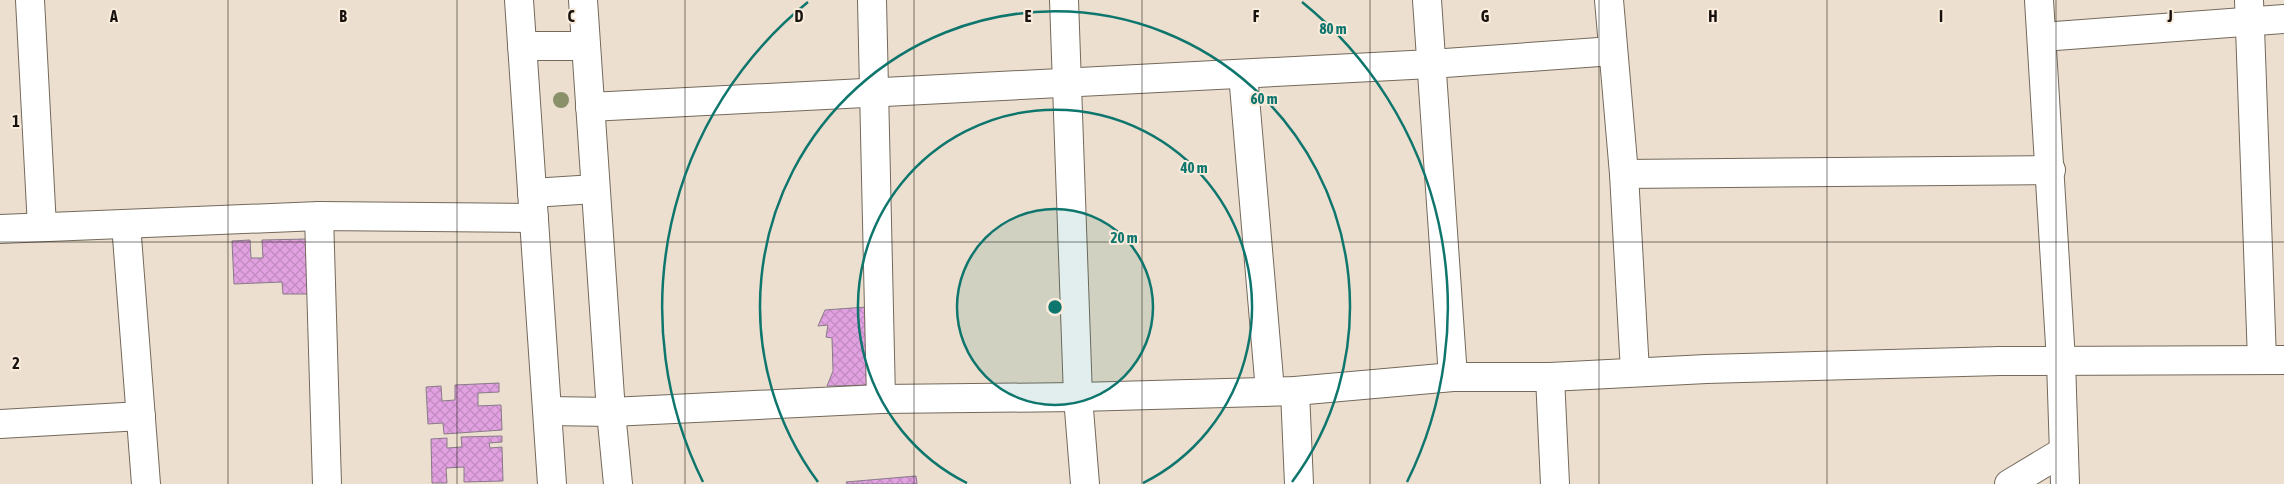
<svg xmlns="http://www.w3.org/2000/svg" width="2284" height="484" viewBox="0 0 2284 484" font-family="'Asap Condensed',sans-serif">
	<defs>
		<pattern id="building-cross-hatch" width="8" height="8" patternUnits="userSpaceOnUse" patternTransform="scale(1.25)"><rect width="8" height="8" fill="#e2a1e1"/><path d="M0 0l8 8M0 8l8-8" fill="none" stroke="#c18ac0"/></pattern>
	</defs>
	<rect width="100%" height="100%" fill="#ecdfcf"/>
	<!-- building -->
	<g fill="url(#building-cross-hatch)" stroke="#887a88">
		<polygon points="307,239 309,294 283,294 282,282 234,284 232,241 250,240 251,258 263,258 262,240"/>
		<polygon points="866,307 871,385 827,386 833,371 832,338 826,337 828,325 818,326 825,310"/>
		<polygon points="499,383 499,392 478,393 478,406 501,405 502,430 444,434 443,423 428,424 426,387 441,386 442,401 455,400 455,385"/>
		<polygon points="502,436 502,442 489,443 490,448 502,447 503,481 464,482 464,467 446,468 447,483 432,483 431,439 447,438 447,448 462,447 461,437"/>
		<polygon points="916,476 917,484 847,484 846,482"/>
	</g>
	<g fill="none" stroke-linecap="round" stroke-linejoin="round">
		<defs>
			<g id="minor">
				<polyline points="30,0 42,227"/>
				<polyline points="519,0 552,484"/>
				<polyline points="583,0 611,412 618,484"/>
				<polyline points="872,0 881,399"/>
				<polyline points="1064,0 1078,397 1085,484"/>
				<polyline points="1427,0 1453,377"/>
				<polyline points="1609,0 1624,174 1635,372"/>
				<polyline points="2039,0 2061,361 2065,484"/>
				<polyline points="2249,0 2262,360"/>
				<polyline points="2042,37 2284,19"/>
				<polyline points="522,46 586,46"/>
				<polyline points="1243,74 1270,391"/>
				<polyline points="590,107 1431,64 1613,51"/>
				<polyline points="1624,174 2051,170"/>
				<polyline points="532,193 595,189"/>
				<polyline points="319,216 327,484"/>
				<polyline points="126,224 146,484"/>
				<polyline points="0,229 319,216 534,218"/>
				<polyline points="1550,377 1555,484"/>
				<polyline points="1295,391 1299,484"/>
				<polyline points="548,411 611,412 881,399 1078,397 1295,391 1453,377 1550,377 1706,369 2000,361 2284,360"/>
				<polyline points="0,424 141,416"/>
				<polyline points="2009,484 2064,451"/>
			</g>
		</defs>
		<!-- minor casing -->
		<use href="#minor" stroke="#74695b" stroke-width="30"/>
		<!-- minor -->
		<use href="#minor" stroke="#fff" stroke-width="28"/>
	</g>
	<!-- trees -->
	<circle fill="#89906a" cx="561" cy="100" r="8"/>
	<!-- grid -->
	<path fill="none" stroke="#17120d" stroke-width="1" stroke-opacity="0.55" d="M228 0V484M457 0V484M685 0V484M914 0V484M1142 0V484M1370 0V484M1599 0V484M1827 0V484M2056 0V484M0 242H2284"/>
	<!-- distance rings -->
	<circle cx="1055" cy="307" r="98" fill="#0f766e" fill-opacity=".12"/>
	<g fill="none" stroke="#0f766e" stroke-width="2.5">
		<circle cx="1055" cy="307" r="98"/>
		<path d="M967 483A197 197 0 1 1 1143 483"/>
		<path d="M818 482A295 295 0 1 1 1292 482"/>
		<path d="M703 482A393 393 0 0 1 808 2M1302 2A393 393 0 0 1 1407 482"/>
	</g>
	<g font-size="16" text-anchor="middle" font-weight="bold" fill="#17120d" stroke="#faecdc" stroke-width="4" stroke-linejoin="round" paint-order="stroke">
		<text x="114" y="22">A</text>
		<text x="343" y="22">B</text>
		<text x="571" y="22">C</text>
		<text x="799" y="22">D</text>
		<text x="1028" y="22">E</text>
		<text x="1256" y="22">F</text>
		<text x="1485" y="22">G</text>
		<text x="1713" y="22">H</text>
		<text x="1941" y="22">I</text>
		<text x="2170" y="22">J</text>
		<text x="16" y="127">1</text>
		<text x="16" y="369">2</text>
	</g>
	<circle cx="1055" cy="307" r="8" fill="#0f766e" stroke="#faecdc" stroke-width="2.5"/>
	<g font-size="15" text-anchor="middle" font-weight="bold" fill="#0f766e" stroke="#faecdc" stroke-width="4" stroke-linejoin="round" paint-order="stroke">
		<text x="1333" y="34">80 m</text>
		<text x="1264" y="104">60 m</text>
		<text x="1194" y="173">40 m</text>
		<text x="1124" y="243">20 m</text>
	</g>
</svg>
